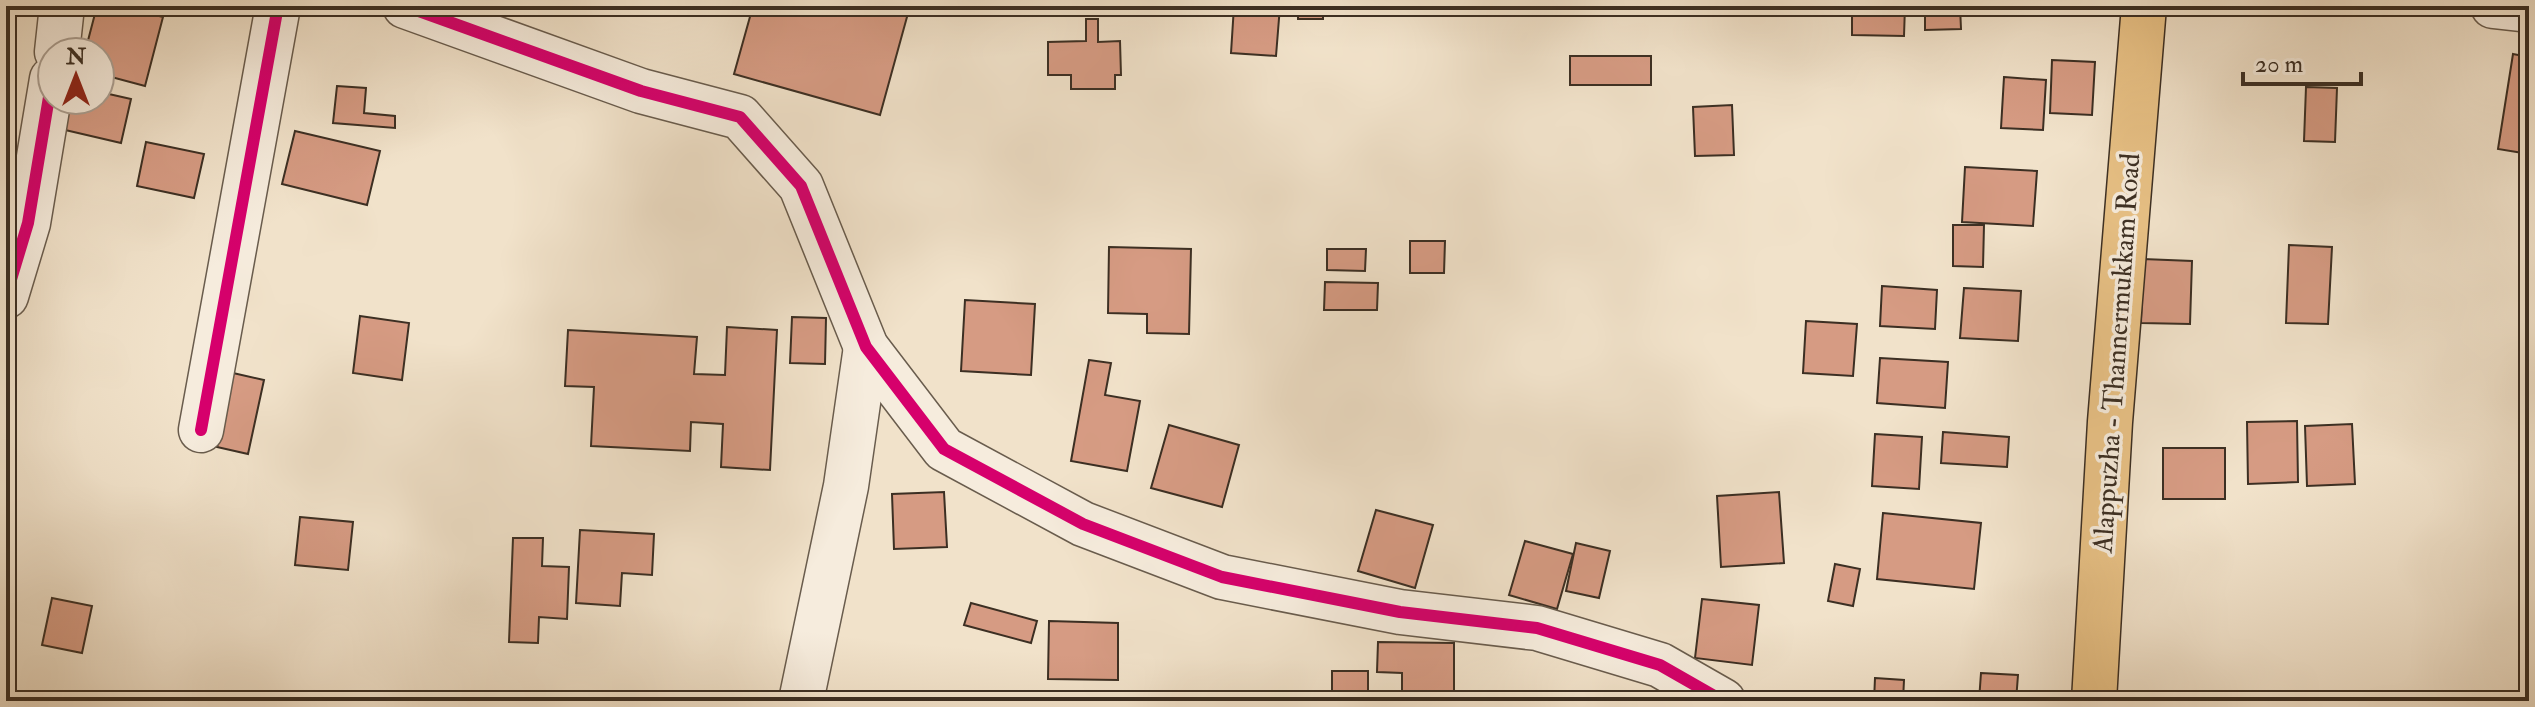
<svg xmlns="http://www.w3.org/2000/svg" width="2535" height="707" viewBox="0 0 2535 707" font-family="'IM FELL Double Pica',serif">
	<rect width="100%" height="100%" fill="#f1e2ca"/>
	<filter id="stains"><feTurbulence type="fractalNoise" baseFrequency=".0025" numOctaves="4"/><feColorMatrix values="0 0 0 0 .2 0 0 0 0 .09 0 0 0 0 .02 0 0 0 .5 -.17"/></filter>
	<radialGradient id="worn" r=".72"><stop offset=".6" stop-color="#630" stop-opacity="0"/><stop offset="1" stop-color="#630" stop-opacity=".3"/></radialGradient>
	<!-- building -->
	<g fill="#d69b83" stroke="#3c2f23" stroke-width="2">
		<polygon points="97,6 120,6 163,17 145,86 100,74 100,52 85,52"/>
		<polygon points="753,6 910,6 880,115 734,74"/>
		<polygon points="1234,6 1280,6 1276,56 1231,53"/>
		<rect x="1298" y="6" width="25" height="13"/>
		<polygon points="1852,6 1905,6 1904,36 1852,35"/>
		<polygon points="1925,6 1960,6 1961,29 1925,30"/>
		<polygon points="1086,19 1098,19 1098,42 1120,41 1121,75 1115,75 1115,89 1071,89 1071,75 1048,75 1048,42 1086,41"/>
		<polygon points="2513,54 2529,57 2529,154 2498,149"/>
		<rect x="1570" y="56" width="81" height="29"/>
		<polygon points="2052,60 2095,62 2092,115 2050,113"/>
		<polygon points="2004,77 2046,80 2043,130 2001,128"/>
		<polygon points="337,86 366,88 364,113 395,116 395,128 333,123"/>
		<polygon points="2306,87 2337,88 2335,142 2304,141"/>
		<polygon points="100,92 131,99 121,143 48,126 54,100 100,100"/>
		<polygon points="1732,105 1734,155 1695,156 1693,107"/>
		<polygon points="295,131 380,151 367,205 282,184"/>
		<polygon points="146,142 204,154 194,198 137,186"/>
		<polygon points="1965,167 2037,171 2033,226 1962,222"/>
		<polygon points="1953,225 1984,225 1983,267 1953,266"/>
		<polygon points="1410,241 1445,241 1444,273 1410,273"/>
		<polygon points="2289,245 2332,247 2328,324 2286,323"/>
		<polygon points="1109,247 1191,249 1189,334 1147,333 1147,314 1108,313"/>
		<polygon points="1327,249 1366,249 1365,271 1327,270"/>
		<polygon points="2143,259 2192,261 2190,324 2141,323"/>
		<polygon points="1325,282 1378,283 1377,310 1324,310"/>
		<polygon points="1882,286 1937,290 1935,329 1880,326"/>
		<polygon points="1964,288 2021,291 2018,341 1960,338"/>
		<polygon points="965,300 1035,304 1031,375 961,371"/>
		<polygon points="360,316 409,323 402,380 353,373"/>
		<polygon points="792,317 826,318 825,364 790,363"/>
		<polygon points="1806,321 1857,324 1853,376 1803,373"/>
		<polygon points="727,327 777,330 770,470 721,467 723,424 691,422 690,451 591,446 594,387 565,386 568,330 697,337 694,374 725,375"/>
		<polygon points="1880,358 1948,362 1945,408 1877,403"/>
		<polygon points="1089,360 1111,363 1105,395 1140,401 1127,471 1071,461"/>
		<polygon points="233,373 264,380 248,454 217,447"/>
		<polygon points="2297,421 2298,482 2248,484 2247,422"/>
		<polygon points="2352,424 2355,484 2307,486 2305,426"/>
		<polygon points="1169,425 1239,445 1222,507 1151,488"/>
		<polygon points="1943,432 2009,437 2007,467 1941,463"/>
		<polygon points="1875,434 1922,437 1919,489 1872,486"/>
		<rect x="2163" y="448" width="62" height="51"/>
		<polygon points="944,492 947,547 894,549 892,494"/>
		<polygon points="1779,492 1784,563 1721,567 1717,496"/>
		<polygon points="1376,510 1433,525 1415,588 1358,571"/>
		<polygon points="1883,513 1981,523 1974,589 1877,579"/>
		<polygon points="300,517 353,522 348,570 295,565"/>
		<polygon points="580,530 654,534 652,575 622,573 620,606 576,603"/>
		<polygon points="513,538 543,538 542,566 569,567 567,619 539,617 538,643 509,642"/>
		<polygon points="1525,541 1573,554 1557,609 1509,595"/>
		<polygon points="1576,543 1610,551 1599,598 1566,591"/>
		<polygon points="1835,564 1860,569 1853,606 1828,601"/>
		<polygon points="52,598 92,606 82,653 42,645"/>
		<polygon points="1702,599 1759,605 1752,665 1695,658"/>
		<polygon points="971,603 1037,621 1031,643 964,625"/>
		<polygon points="1049,621 1118,623 1118,680 1048,679"/>
		<polygon points="1378,642 1454,643 1454,701 1402,701 1402,673 1377,672"/>
		<polygon points="1332,671 1368,671 1368,701 1309,701 1309,693 1332,693"/>
		<polygon points="1981,673 2018,675 2016,701 1979,701"/>
		<polygon points="1875,678 1904,680 1903,701 1874,701"/>
		<rect x="1233" y="693" width="63" height="8"/>
	</g>
	<g fill="none" stroke-linecap="round" stroke-linejoin="round">
		<defs>
			<g id="minor">
				<polyline points="405,6 641,91 740,117 801,186 866,347 944,449 1083,524 1222,577 1400,612 1537,628 1660,665 1723,701"/>
				<polyline points="2493,6 2529,10"/>
				<polyline points="57,52 62,6"/>
				<polyline points="6,296 28,223 52,79"/>
				<polyline points="201,430 278,6"/>
				<polyline points="801,701 846,486 866,347"/>
			</g>
			<polyline id="major" points="2094,701 2110,422 2144,6"/>
		</defs>
		<!-- minor casing -->
		<use href="#minor" stroke="#695c4d" stroke-width="47"/>
		<!-- major casing -->
		<use href="#major" stroke="#3c2f23" stroke-width="47"/>
		<!-- minor -->
		<use href="#minor" stroke="#f6ecdd" stroke-width="44"/>
		<!-- major -->
		<use href="#major" stroke="#e8c185" stroke-width="44"/>
		<defs>
			<g id="cycleway">
				<polyline points="405,6 641,91 740,117 801,186 866,347 944,449 1083,524 1222,577 1400,612 1537,628 1660,665 1723,701"/>
				<polyline points="6,296 28,223 52,79"/>
				<polyline points="201,430 278,6"/>
			</g>
		</defs>
		<!-- cycleway casing -->
		<use href="#cycleway" stroke="#f6ecdd" stroke-width="17"/>
		<!-- cycleway -->
		<use href="#cycleway" stroke="#d6006c" stroke-width="12"/>
	</g>
	<g text-anchor="middle" dominant-baseline="central" stroke-width="7" stroke-linejoin="round" paint-order="stroke">
		<!-- street labels -->
		<g font-size="28" fill="#3c2f23" stroke="#f6ecdd">
			<text transform="translate(2117 353) rotate(-86)">Alappuzha - Thannermukkam Road</text>
		</g>
	</g>
	<!-- margin -->
	<rect width="2535" height="707" fill="none" stroke="#f1e2ca" stroke-width="32"/>
	<rect x="8" y="8" width="2519" height="691" fill="none" stroke="#3c2f23" stroke-width="4"/>
	<rect x="16" y="16" width="2503" height="675" fill="none" stroke="#3c2f23" stroke-width="2"/>
	<!-- north arrow -->
	<g transform="translate(76 76)"><circle r="38" fill="#f6ecdd" stroke="#aca093" stroke-width="2"/>
	<path d="M0-6L14 30L0 20L-14 30Z" fill="#8f2418"/>
	<text y="-12" font-size="22" font-weight="bold" text-anchor="middle" fill="#3c2f23">N</text>
	</g>
	<!-- scale -->
	<path d="M2243 72v12h118v-12" fill="none" stroke="#3c2f23" stroke-width="4"/>
	<text x="2255" y="72" font-size="24" fill="#3c2f23" stroke="#f6ecdd" stroke-width="6" paint-order="stroke">20 m</text>
	<rect width="100%" height="100%" filter="url(#stains)"/>
	<rect width="100%" height="100%" fill="url(#worn)"/>
</svg>
